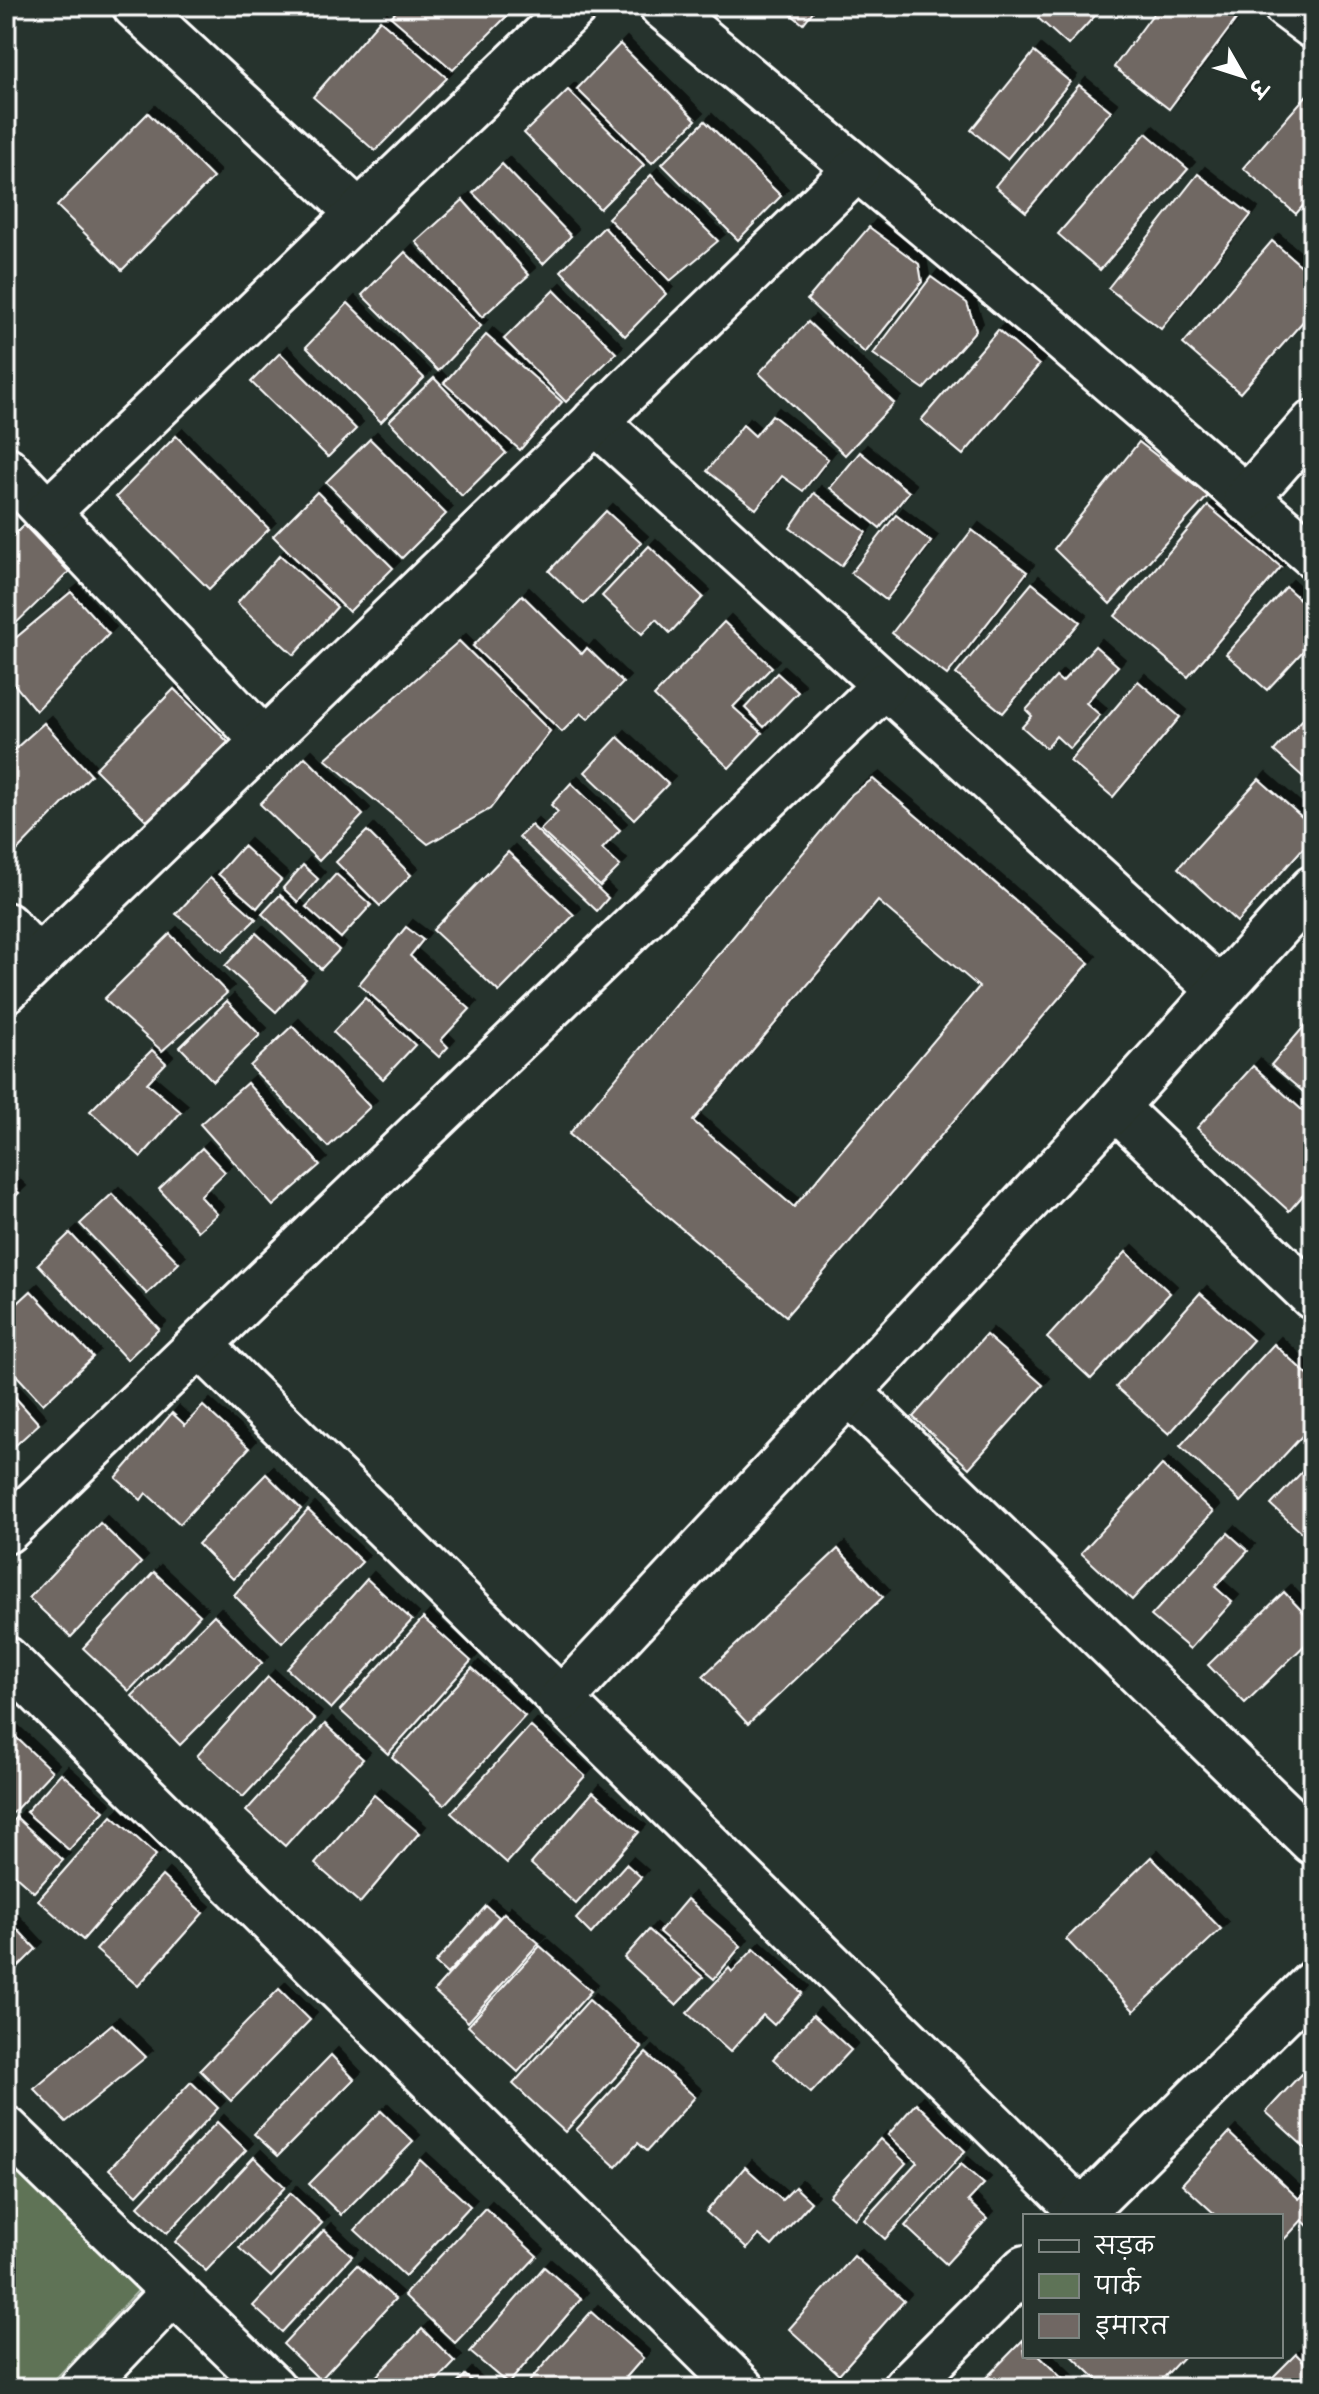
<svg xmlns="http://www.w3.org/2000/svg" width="1319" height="2394" viewBox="0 0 1319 2394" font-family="Mynerve,'Playpen Sans Deva',sans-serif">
	<defs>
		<filter id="shadow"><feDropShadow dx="7" dy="-7" stdDeviation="0" flood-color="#0009"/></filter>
	</defs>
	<rect width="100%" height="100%" fill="#26332d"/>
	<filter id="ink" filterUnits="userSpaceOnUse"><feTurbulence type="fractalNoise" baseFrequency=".0125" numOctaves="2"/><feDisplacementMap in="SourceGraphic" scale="16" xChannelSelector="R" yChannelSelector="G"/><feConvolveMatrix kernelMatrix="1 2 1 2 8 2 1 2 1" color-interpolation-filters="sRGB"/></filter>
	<g filter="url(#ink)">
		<!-- green -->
		<polygon fill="#5e7357" stroke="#aeb9ab" stroke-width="2" points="6,2137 147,2281 47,2388 6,2388"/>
		<!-- building -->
		<g fill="#706763" stroke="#fff" stroke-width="2" fill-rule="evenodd" filter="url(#shadow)">
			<polygon points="401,6 517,6 453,70 391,17"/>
			<polygon points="781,6 817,6 803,24"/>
			<polygon points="1049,6 1104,6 1068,45 1038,18"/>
			<polygon points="1159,6 1230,6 1240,14 1169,109 1114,67"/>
			<polygon points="380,20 447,78 375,151 313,97"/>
			<polygon points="620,44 696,120 652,163 577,89"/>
			<polygon points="1034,52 1070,82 1007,159 971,130"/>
			<polygon points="1079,85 1111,111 1026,212 995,186"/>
			<polygon points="1313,88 1313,194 1296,214 1243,168"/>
			<polygon points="568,90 644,165 600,209 524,133"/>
			<polygon points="148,113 213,178 122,270 57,206"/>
			<polygon points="705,121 781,196 738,240 662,164"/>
			<polygon points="1146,133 1188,169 1100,270 1058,234"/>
			<polygon points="502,164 571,236 543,264 473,193"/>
			<polygon points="1198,174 1251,215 1161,329 1108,288"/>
			<polygon points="651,175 718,241 670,281 608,218"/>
			<polygon points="463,200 529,275 482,317 416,242"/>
			<polygon points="604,227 666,294 625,336 561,271"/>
			<polygon points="869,227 919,264 922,282 865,353 807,300"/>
			<polygon points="1272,241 1313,276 1313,310 1240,393 1183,344"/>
			<polygon points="405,252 481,326 438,371 362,295"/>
			<polygon points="931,277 967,303 976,330 924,389 873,354"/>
			<polygon points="554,290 616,353 566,402 504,339"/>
			<polygon points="348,303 424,378 381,422 306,347"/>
			<polygon points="808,322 894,403 845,455 759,373"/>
			<polygon points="998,330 1039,365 963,455 921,420"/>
			<polygon points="486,335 562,402 520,450 444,383"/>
			<polygon points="280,353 356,429 328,457 251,382"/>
			<polygon points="434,378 506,453 462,496 389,421"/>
			<polygon points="772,415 828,459 803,491 782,476 756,509 707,471 743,425 755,436"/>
			<polygon points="176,436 269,529 209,589 116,497"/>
			<polygon points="370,439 446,514 402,558 326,482"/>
			<polygon points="1139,442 1208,496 1110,604 1054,549"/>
			<polygon points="860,452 909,492 880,528 830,488"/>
			<polygon points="317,492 393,568 349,612 273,536"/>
			<polygon points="814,493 866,532 841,566 790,528"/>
			<polygon points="1208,506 1281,567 1188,677 1115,616"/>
			<polygon points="606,511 641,543 584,604 549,571"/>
			<polygon points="896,515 931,542 886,600 851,573"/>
			<polygon points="24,525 69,572 6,633 6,543"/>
			<polygon points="972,530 1027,572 947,675 892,633"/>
			<polygon points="649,546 703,597 670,633 656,619 642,634 602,596"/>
			<polygon points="280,555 337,607 294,655 237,603"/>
			<polygon points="1032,583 1080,622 1003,713 956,674"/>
			<polygon points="1286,587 1313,611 1313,640 1267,690 1226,654"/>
			<polygon points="71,592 109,634 36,711 6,674 6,646"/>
			<polygon points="522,595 582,654 587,648 623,683 588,719 581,713 562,732 473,646"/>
			<polygon points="724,622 772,667 733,707 762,733 729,768 654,696"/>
			<polygon points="459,641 550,731 490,809 428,844 325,759"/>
			<polygon points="1095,646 1118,666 1086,703 1100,715 1070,749 1056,736 1046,748 1022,727 1032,716 1026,710 1056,677 1062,682"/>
			<polygon points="777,673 798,692 764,727 745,708"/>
			<polygon points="1138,681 1180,717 1113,797 1070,761"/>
			<polygon points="174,689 228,742 148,822 95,769"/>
			<polygon points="1313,708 1313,786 1274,751"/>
			<polygon points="44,723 91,775 12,856 6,850 6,757"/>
			<polygon points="618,737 668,784 634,819 585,772"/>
			<polygon points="305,757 363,815 319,861 260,804"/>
			<path d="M873 779 1089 963 786 1316 569 1134 852 794ZM878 901 979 987 794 1207 693 1121Z"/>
			<polygon points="1259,779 1313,827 1313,837 1237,922 1178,868"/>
			<polygon points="571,783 620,830 602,849 620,866 600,886 540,830 558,812 551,805"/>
			<polygon points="531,825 608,898 597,911 519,837"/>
			<polygon points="367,831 411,875 380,906 336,862"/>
			<polygon points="243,846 281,880 257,908 218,874"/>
			<polygon points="508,852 574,915 499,992 433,930"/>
			<polygon points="303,865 318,879 298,902 283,888"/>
			<polygon points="336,874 371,905 341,938 306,907"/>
			<polygon points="210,878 256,919 223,951 176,914"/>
			<polygon points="280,895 339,950 321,969 262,914"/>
			<polygon points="406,927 423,940 410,956 470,1009 441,1040 448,1047 439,1057 359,984"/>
			<polygon points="256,933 306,979 276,1012 225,966"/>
			<polygon points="170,934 227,993 162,1051 104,999"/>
			<polygon points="365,998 415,1045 383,1079 333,1032"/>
			<polygon points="227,1001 260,1035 213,1081 180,1047"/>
			<polygon points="1313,1016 1313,1100 1271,1065"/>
			<polygon points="292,1026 370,1107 328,1147 250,1066"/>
			<polygon points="152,1050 166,1063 147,1083 181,1112 141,1157 90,1111"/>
			<polygon points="1253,1066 1313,1120 1313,1184 1289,1211 1197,1128"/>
			<polygon points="247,1083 320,1165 273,1206 200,1124"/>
			<polygon points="202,1148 225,1172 200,1196 217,1214 198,1231 159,1189"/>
			<polygon points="6,1180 19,1193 6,1205"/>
			<polygon points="112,1194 179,1263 147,1294 80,1224"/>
			<polygon points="70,1233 159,1329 127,1360 38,1264"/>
			<polygon points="1126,1252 1170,1293 1091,1379 1047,1338"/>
			<polygon points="31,1291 93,1357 43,1404 6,1364 6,1314"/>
			<polygon points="1200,1293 1253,1340 1169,1434 1116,1387"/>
			<polygon points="986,1335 1043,1385 969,1468 913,1417"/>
			<polygon points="1274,1344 1313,1380 1313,1424 1241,1502 1180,1446"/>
			<polygon points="6,1387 39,1424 6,1454"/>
			<polygon points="203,1406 249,1448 180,1524 146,1493 141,1500 116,1478 172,1413 185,1425"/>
			<polygon points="1313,1460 1313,1540 1312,1542 1271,1505"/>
			<polygon points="1162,1465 1213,1512 1132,1600 1081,1553"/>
			<polygon points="266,1474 301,1509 233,1579 198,1544"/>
			<polygon points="308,1510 362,1562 282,1643 234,1595"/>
			<polygon points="100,1523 141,1563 71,1637 29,1598"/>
			<polygon points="1228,1533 1248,1551 1215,1587 1232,1602 1190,1649 1151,1616"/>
			<polygon points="838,1549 883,1597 748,1724 703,1676"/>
			<polygon points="154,1572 200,1615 129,1691 83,1648"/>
			<polygon points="367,1579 412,1620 331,1709 287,1669"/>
			<polygon points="1284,1592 1313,1623 1313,1637 1245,1703 1208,1665"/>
			<polygon points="214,1615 262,1663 180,1745 132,1696"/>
			<polygon points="423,1618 471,1661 388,1754 340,1710"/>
			<polygon points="472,1668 525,1716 444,1805 392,1757"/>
			<polygon points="268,1677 315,1719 243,1797 197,1756"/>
			<polygon points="325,1724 363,1759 285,1846 246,1811"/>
			<polygon points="530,1726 585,1776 507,1863 451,1813"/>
			<polygon points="7,1729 52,1771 6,1820 6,1730"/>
			<polygon points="61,1773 104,1811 69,1850 26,1812"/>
			<polygon points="593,1792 639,1832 576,1904 531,1864"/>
			<polygon points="374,1795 419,1833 360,1903 315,1864"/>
			<polygon points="112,1816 156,1855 83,1940 38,1900"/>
			<polygon points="16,1817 63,1860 34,1892 6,1867 6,1829"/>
			<polygon points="1151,1857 1221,1929 1134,2011 1066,1939"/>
			<polygon points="626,1864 641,1877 591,1934 576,1919"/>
			<polygon points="162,1876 203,1913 138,1986 96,1950"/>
			<polygon points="687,1899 741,1946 714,1979 659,1932"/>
			<polygon points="486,1906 499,1917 447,1974 435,1963"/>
			<polygon points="504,1913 539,1943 468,2022 434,1991"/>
			<polygon points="6,1917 36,1949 6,1979"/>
			<polygon points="649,1930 703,1977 676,2005 624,1958"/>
			<polygon points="540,1946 591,1991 518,2072 468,2026"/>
			<polygon points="754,1949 802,1993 774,2025 763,2015 730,2052 687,2013 729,1968 732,1972"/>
			<polygon points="279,1989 310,2020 231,2101 200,2070"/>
			<polygon points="589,2000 642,2048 565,2132 513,2084"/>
			<polygon points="813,2015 851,2050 811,2093 773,2059"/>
			<polygon points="112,2024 146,2057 66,2122 34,2089"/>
			<polygon points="646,2053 695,2097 647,2151 638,2143 616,2167 576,2130"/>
			<polygon points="331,2055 354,2079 278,2156 254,2134"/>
			<polygon points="1301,2074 1313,2085 1313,2155 1266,2112"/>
			<polygon points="191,2082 218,2108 137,2195 109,2169"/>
			<polygon points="916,2103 965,2151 885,2239 864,2220 917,2162 888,2135"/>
			<polygon points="381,2111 413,2142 341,2215 309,2184"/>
			<polygon points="217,2122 246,2150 167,2233 138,2206"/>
			<polygon points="1229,2133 1299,2199 1311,2186 1313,2188 1313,2231 1302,2220 1281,2243 1281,2216 1217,2216 1182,2184"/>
			<polygon points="880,2139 906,2163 855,2219 829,2196"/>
			<polygon points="254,2157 285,2187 206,2271 175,2242"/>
			<polygon points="420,2160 470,2206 405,2276 355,2230"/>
			<polygon points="961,2164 984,2184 968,2201 987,2219 946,2264 905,2226"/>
			<polygon points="745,2167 782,2200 795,2187 811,2202 772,2246 759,2235 747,2249 706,2212"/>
			<polygon points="290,2193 322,2223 271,2277 239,2248"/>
			<polygon points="485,2208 537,2256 455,2343 404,2295"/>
			<polygon points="324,2230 352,2256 282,2332 253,2306"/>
			<polygon points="854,2256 904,2301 839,2374 789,2329"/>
			<polygon points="357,2265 395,2299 320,2380 283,2344"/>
			<polygon points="544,2267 581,2299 508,2384 470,2352"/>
			<polygon points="591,2312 643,2358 617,2388 523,2388"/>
			<polygon points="422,2329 455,2362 430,2388 365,2388"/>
			<polygon points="1023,2340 1025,2356 1039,2356 1072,2388 976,2388"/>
			<polygon points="1296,2354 1313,2371 1313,2388 1262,2388"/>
			<polygon points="1072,2356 1184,2356 1154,2388 1106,2388"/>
			<polygon points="465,2375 479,2388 453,2388"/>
		</g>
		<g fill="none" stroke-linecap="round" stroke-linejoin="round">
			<defs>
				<g id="minor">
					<polyline points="135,6 359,213"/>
					<polyline points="662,6 1062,339 1313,555"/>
					<polyline points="1286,6 1313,26"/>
					<polyline points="595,421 1220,990"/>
					<polyline points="6,469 264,741"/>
					<polyline points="1246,499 1313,423"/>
					<polyline points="47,513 575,6"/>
					<polyline points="6,925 38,959"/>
					<polyline points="6,990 857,169"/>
					<polyline points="1115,1107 1313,1297"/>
					<polyline points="200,1345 1082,2212"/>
					<polyline points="849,1392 1313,1842"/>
					<polyline points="6,1531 885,685"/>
					<polyline points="6,1659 742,2388"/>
					<polyline points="560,1701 1115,1107 1313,888"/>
					<polyline points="6,2129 273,2388"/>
					<polyline points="1078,2216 1313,1983"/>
					<polyline points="82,2388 173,2292"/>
					<polyline points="905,2388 1025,2268"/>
				</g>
			</defs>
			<!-- minor casing -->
			<use href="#minor" stroke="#fff" stroke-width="50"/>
			<!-- minor -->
			<use href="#minor" stroke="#26332d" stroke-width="44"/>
		</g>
	</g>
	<!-- margin -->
	<rect width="1319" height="2394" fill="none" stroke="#26332d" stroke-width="32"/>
	<rect x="16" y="16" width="1287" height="2362" fill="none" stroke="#fff" stroke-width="3" filter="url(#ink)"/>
	<!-- legend -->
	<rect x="1023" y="2214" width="260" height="144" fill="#26332d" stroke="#7d8581" stroke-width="2"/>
	<rect x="1039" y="2240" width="40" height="12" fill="#26332d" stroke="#7d8581" stroke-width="2"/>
	<text x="1095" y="2254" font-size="24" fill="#ffffff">सड़क</text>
	<rect x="1039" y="2274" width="40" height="24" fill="#5e7357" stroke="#7d8581" stroke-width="2"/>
	<text x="1095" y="2294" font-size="24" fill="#ffffff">पार्क</text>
	<rect x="1039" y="2314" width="40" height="24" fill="#706763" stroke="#7d8581" stroke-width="2"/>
	<text x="1095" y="2334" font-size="24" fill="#ffffff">इमारत</text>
	<!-- north arrow -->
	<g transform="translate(1243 76) rotate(129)" stroke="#26332d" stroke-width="6" paint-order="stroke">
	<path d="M0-6L14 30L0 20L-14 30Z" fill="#ffffff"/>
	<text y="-12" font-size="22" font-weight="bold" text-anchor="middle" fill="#ffffff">उ</text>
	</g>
</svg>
